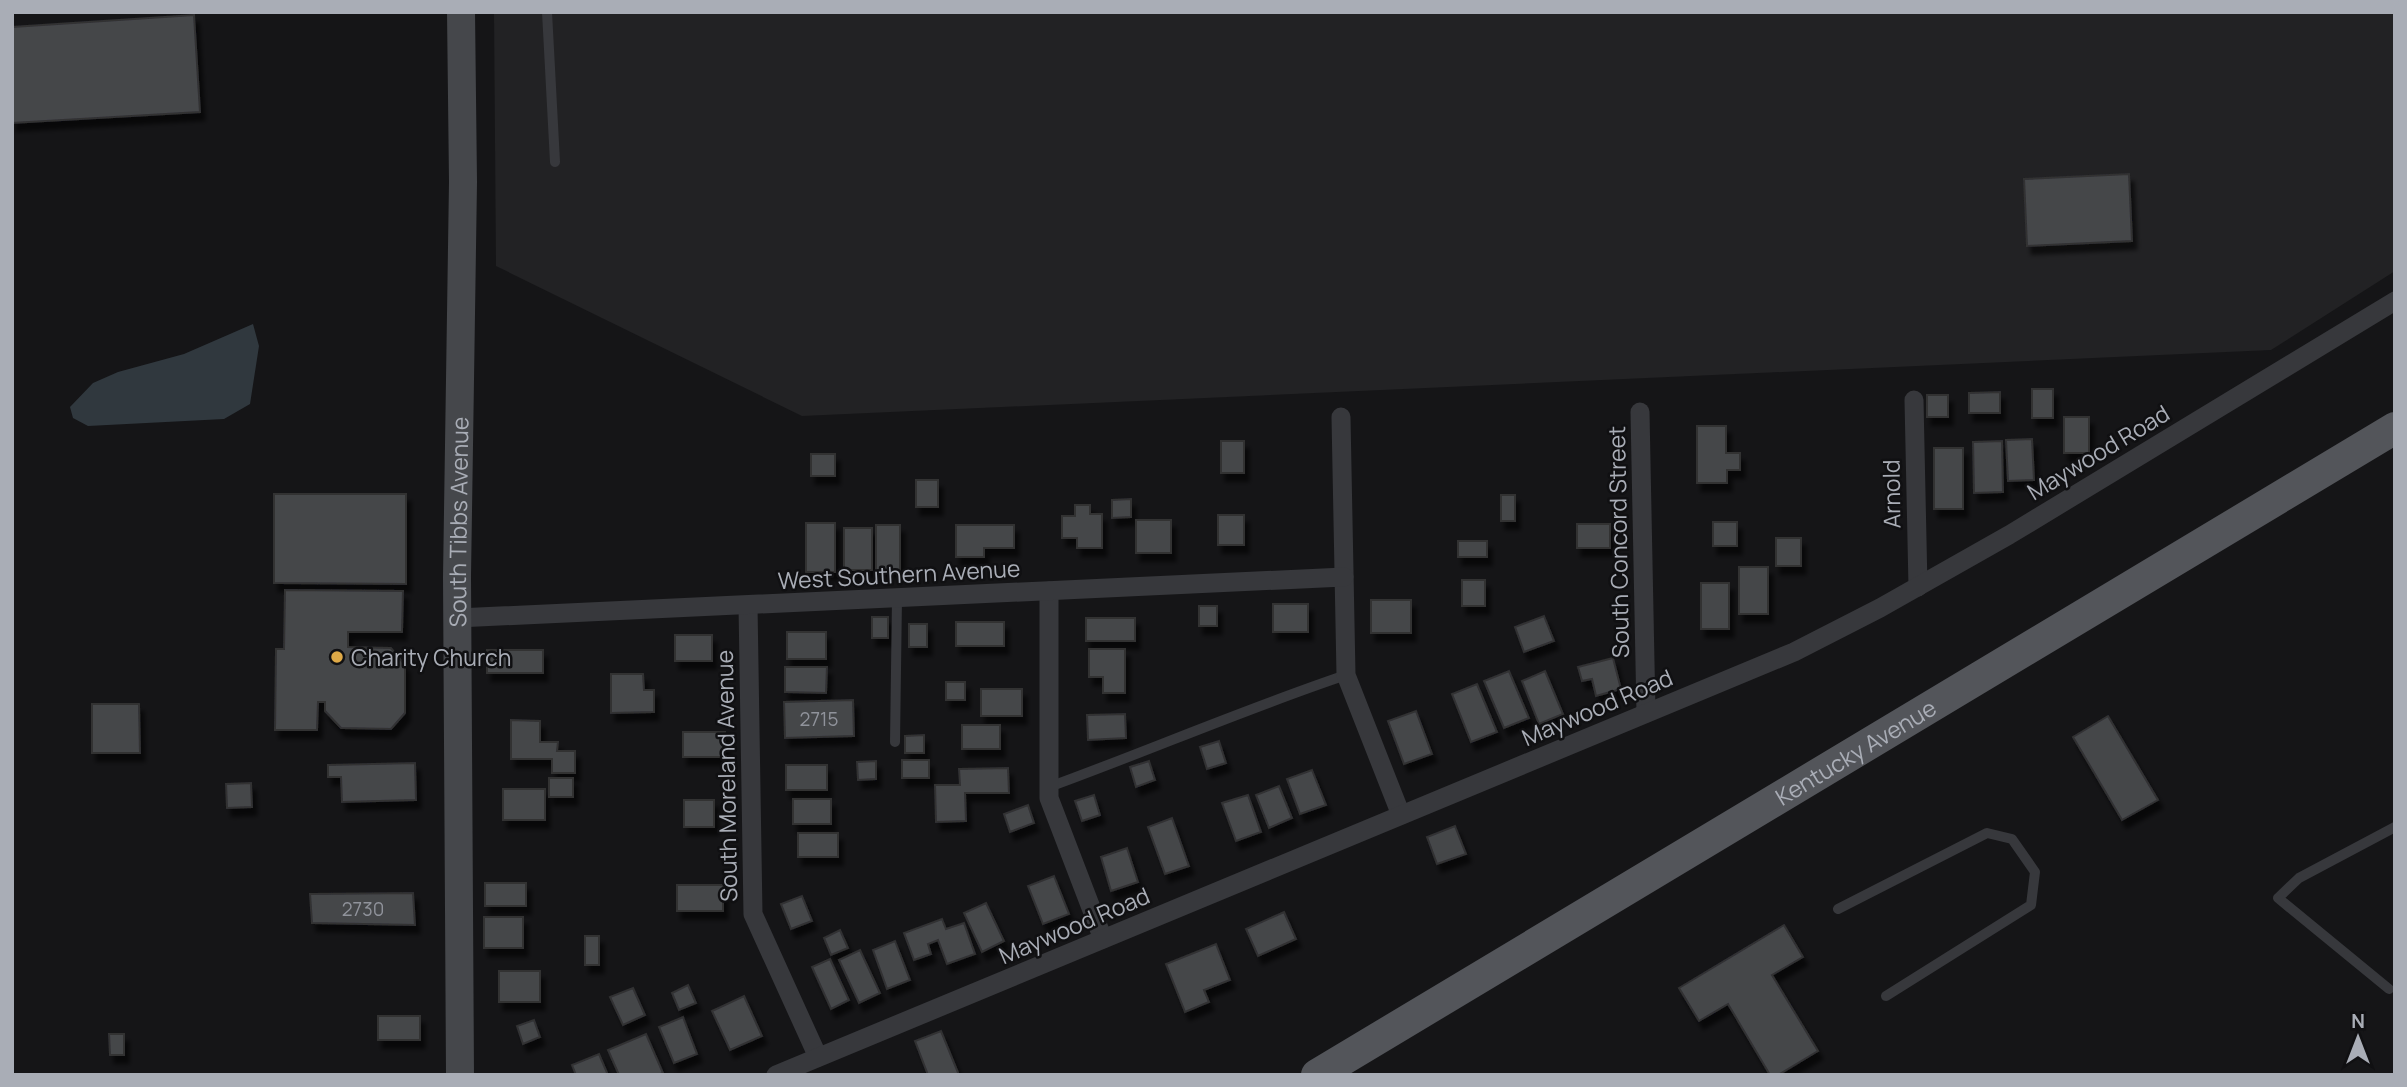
<svg xmlns="http://www.w3.org/2000/svg" width="2407" height="1087" viewBox="0 0 2407 1087" font-family="Manrope,sans-serif">
	<defs>
		<filter id="shadow"><feDropShadow dx="4.5" dy="8" stdDeviation="2" flood-color="#0009"/></filter>
	</defs>
	<rect width="100%" height="100%" fill="#151517"/>
	<!-- built -->
	<polygon fill="#222224" points="494,12 2395,12 2395,271 2271,350 802,416 496,266"/>
	<!-- water -->
	<polygon fill="#30383e" points="253,324 259,346 250,404 224,419 88,426 73,418 70,407 93,383 118,372 184,354"/>
	<!-- building -->
	<g fill="#45464a" stroke="#303033" stroke-width="2" filter="url(#shadow)">
		<polygon points="194,15 200,112 12,123 12,27"/>
		<polygon points="2129,174 2132,241 2027,246 2024,179"/>
		<rect x="2032" y="389" width="21" height="29"/>
		<polygon points="2000,392 2000,413 1969,413 1969,393"/>
		<rect x="1927" y="395" width="21" height="22"/>
		<rect x="2064" y="417" width="25" height="36"/>
		<polygon points="1697,426 1726,426 1726,453 1740,453 1740,470 1727,470 1727,483 1697,483"/>
		<polygon points="2032,439 2034,480 2008,481 2006,440"/>
		<rect x="1221" y="441" width="23" height="32"/>
		<polygon points="2002,441 2003,492 1974,493 1973,442"/>
		<rect x="1934" y="448" width="29" height="61"/>
		<rect x="811" y="454" width="24" height="22"/>
		<rect x="916" y="480" width="22" height="27"/>
		<polygon points="274,494 406,494 406,584 274,583"/>
		<rect x="1501" y="495" width="14" height="26"/>
		<polygon points="1131,499 1131,517 1112,518 1112,500"/>
		<polygon points="1075,505 1090,505 1090,514 1102,514 1102,548 1077,548 1077,538 1062,538 1062,516 1075,516"/>
		<rect x="1218" y="515" width="26" height="30"/>
		<rect x="1136" y="520" width="35" height="33"/>
		<rect x="1713" y="522" width="24" height="24"/>
		<rect x="806" y="523" width="29" height="49"/>
		<rect x="1577" y="524" width="33" height="24"/>
		<rect x="876" y="525" width="24" height="45"/>
		<polygon points="956,525 1014,525 1014,548 984,548 984,557 956,557"/>
		<rect x="844" y="528" width="28" height="42"/>
		<rect x="1776" y="538" width="25" height="28"/>
		<rect x="1458" y="541" width="29" height="16"/>
		<rect x="1739" y="567" width="29" height="47"/>
		<rect x="1462" y="580" width="23" height="26"/>
		<rect x="1701" y="583" width="28" height="46"/>
		<polygon points="285,590 403,591 402,632 348,632 348,647 391,648 405,665 405,713 391,729 341,728 325,711 325,702 318,702 317,730 275,730 276,649 284,649"/>
		<rect x="1371" y="600" width="40" height="33"/>
		<rect x="1273" y="604" width="35" height="28"/>
		<rect x="1199" y="606" width="18" height="20"/>
		<polygon points="1544,616 1554,641 1524,652 1515,627"/>
		<rect x="872" y="617" width="16" height="21"/>
		<rect x="1086" y="618" width="49" height="23"/>
		<rect x="956" y="622" width="48" height="24"/>
		<rect x="909" y="624" width="18" height="23"/>
		<rect x="787" y="632" width="39" height="27"/>
		<rect x="675" y="635" width="37" height="26"/>
		<polygon points="1089,649 1125,649 1125,693 1103,693 1103,677 1089,677"/>
		<rect x="487" y="650" width="56" height="23"/>
		<polygon points="1613,658 1621,689 1596,696 1592,679 1582,681 1578,667"/>
		<polygon points="785,667 827,667 826,693 785,692"/>
		<polygon points="1509,671 1529,718 1504,728 1484,681"/>
		<polygon points="1545,671 1563,714 1539,724 1522,681"/>
		<polygon points="611,674 643,674 644,690 654,690 654,712 611,713"/>
		<rect x="946" y="682" width="19" height="18"/>
		<polygon points="1477,684 1497,732 1471,742 1452,694"/>
		<rect x="981" y="689" width="41" height="27"/>
		<polygon points="853,700 854,736 785,738 784,702"/>
		<polygon points="92,704 139,704 140,753 92,753"/>
		<polygon points="1416,711 1432,754 1404,764 1388,721"/>
		<polygon points="1125,714 1126,738 1088,740 1087,715"/>
		<polygon points="2108,716 2158,800 2122,820 2073,737"/>
		<polygon points="511,720 540,721 540,742 558,742 557,751 575,751 575,773 552,773 552,759 511,759"/>
		<rect x="962" y="725" width="38" height="24"/>
		<rect x="683" y="732" width="42" height="25"/>
		<polygon points="924,735 924,753 905,753 905,736"/>
		<polygon points="1219,741 1226,763 1207,769 1200,747"/>
		<rect x="902" y="760" width="27" height="18"/>
		<polygon points="876,761 876,779 858,780 857,762"/>
		<polygon points="1149,761 1155,780 1136,787 1130,767"/>
		<polygon points="415,763 416,800 342,802 341,777 328,777 328,765"/>
		<rect x="786" y="765" width="41" height="25"/>
		<polygon points="1008,768 1009,793 965,793 966,821 936,822 935,785 960,785 959,769"/>
		<polygon points="1312,770 1326,805 1300,814 1287,779"/>
		<rect x="549" y="778" width="24" height="19"/>
		<polygon points="251,783 252,807 227,808 226,784"/>
		<polygon points="1279,786 1292,818 1269,828 1256,795"/>
		<rect x="503" y="789" width="42" height="31"/>
		<polygon points="1094,795 1100,815 1082,821 1075,801"/>
		<polygon points="1248,795 1261,832 1236,841 1222,803"/>
		<rect x="793" y="799" width="38" height="25"/>
		<rect x="684" y="800" width="30" height="27"/>
		<polygon points="1028,805 1034,823 1010,832 1004,814"/>
		<polygon points="1172,818 1189,866 1165,874 1148,827"/>
		<polygon points="1455,826 1466,854 1437,864 1427,837"/>
		<rect x="798" y="833" width="40" height="24"/>
		<polygon points="1127,848 1138,882 1111,891 1101,857"/>
		<polygon points="1054,876 1069,914 1043,924 1028,886"/>
		<rect x="485" y="883" width="41" height="23"/>
		<rect x="677" y="885" width="46" height="26"/>
		<polygon points="413,893 415,925 312,923 310,894"/>
		<polygon points="802,896 812,921 791,929 781,904"/>
		<polygon points="986,903 1004,941 982,952 964,913"/>
		<polygon points="1284,912 1296,939 1258,956 1246,929"/>
		<rect x="484" y="917" width="39" height="31"/>
		<polygon points="942,919 946,929 964,923 975,954 947,964 938,940 928,944 931,954 914,960 904,933"/>
		<polygon points="1784,925 1803,957 1772,975 1818,1051 1778,1075 1770,1075 1728,1004 1699,1021 1679,988"/>
		<polygon points="840,930 848,948 831,955 824,938"/>
		<rect x="585" y="936" width="14" height="29"/>
		<polygon points="895,941 910,980 887,989 873,950"/>
		<polygon points="1216,944 1230,980 1204,990 1209,1002 1185,1012 1166,964"/>
		<polygon points="860,950 880,993 859,1003 839,960"/>
		<polygon points="830,959 849,1000 831,1009 812,967"/>
		<rect x="499" y="971" width="41" height="31"/>
		<polygon points="688,985 696,1003 679,1010 672,993"/>
		<polygon points="633,988 645,1015 623,1025 610,997"/>
		<polygon points="744,996 762,1036 730,1050 712,1011"/>
		<rect x="378" y="1016" width="42" height="24"/>
		<polygon points="683,1017 697,1054 674,1063 659,1027"/>
		<polygon points="534,1020 540,1037 523,1044 517,1026"/>
		<polygon points="941,1031 959,1075 928,1075 915,1041"/>
		<polygon points="109,1034 124,1034 124,1055 110,1055"/>
		<polygon points="646,1034 663,1073 658,1075 619,1075 608,1050"/>
		<polygon points="599,1054 608,1075 576,1075 572,1065"/>
	</g>
	<g fill="none" stroke-linecap="round" stroke-linejoin="round">
		<!-- service -->
		<g stroke="#37383c" stroke-width="10">
			<polyline points="547,12 555,162"/>
			<polyline points="895,742 897,598"/>
			<path d="M1049 787C1148 751 1245 709 1346 675"/>
			<polyline points="1838,909 1987,833 2012,839 2035,872 2031,905 1886,996"/>
			<polyline points="2389,989 2278,898 2299,878 2395,827"/>
		</g>
		<!-- minor -->
		<g stroke="#37383c" stroke-width="19">
			<polyline points="1914,400 1918,587"/>
			<polyline points="1640,412 1646,713"/>
			<polyline points="1341,417 1346,675 1401,815"/>
			<polyline points="1049,591 1049,798 1103,939"/>
			<polyline points="748,605 753,914 818,1057"/>
			<polyline points="457,618 1344,577"/>
			<polyline points="776,1075 1794,652 1880,608 2009,535 2395,301"/>
		</g>
		<!-- secondary -->
		<path stroke="#45474b" stroke-width="28" id="s1" d="M460 1075 457 577 463 182 461 12"/>
		<!-- primary -->
		<path stroke="#53555a" stroke-width="32" id="s2" d="M1317 1075 2395 428"/>
	</g>
	<!-- markers -->
	<circle fill="#dea947" stroke="#101012" stroke-width="2.5" cx="337" cy="657" r="7"/>
	<g text-anchor="middle" dominant-baseline="central" stroke-width="5" stroke-linejoin="round" paint-order="stroke">
		<!-- number labels -->
		<g font-size="19" fill="#90939b">
			<text x="819" y="719">2715</text>
			<text x="363" y="909">2730</text>
		</g>
		<!-- street labels -->
		<g font-size="23" fill="#a9adb6" stroke="#101012">
			<text transform="translate(2098 452) rotate(-31)">Maywood Road</text>
			<text transform="translate(1891 494) rotate(-91)">Arnold</text>
			<text stroke="none"><textPath href="#s1" startOffset="553">South Tibbs Avenue</textPath></text>
			<text transform="translate(1618 542) rotate(-91)">South Concord Street</text>
			<text transform="translate(899 574) rotate(-3)">West Southern Avenue</text>
			<text transform="translate(1597 707) rotate(-23)">Maywood Road</text>
			<text stroke="none"><textPath href="#s2" startOffset="628">Kentucky Avenue</textPath></text>
			<text transform="translate(726 776) rotate(-91)">South Moreland Avenue</text>
			<text transform="translate(1074 925) rotate(-23)">Maywood Road</text>
		</g>
		<!-- poi labels -->
		<g font-size="23" fill="#a9adb6" stroke="#101012" text-anchor="start">
			<text x="351" y="657">Charity Church</text>
		</g>
	</g>
	<!-- border -->
	<rect width="2407" height="1087" fill="none" stroke="#a9adb6" stroke-width="28"/>
	<!-- north arrow -->
	<g transform="translate(2358 1038)" stroke="#101012" stroke-width="5" paint-order="stroke">
	<path d="M0-5L12 26L0 18L-12 26Z" fill="#a9adb6"/>
	<text y="-10" font-size="19" font-weight="bold" text-anchor="middle" fill="#a9adb6">N</text>
	</g>
</svg>
